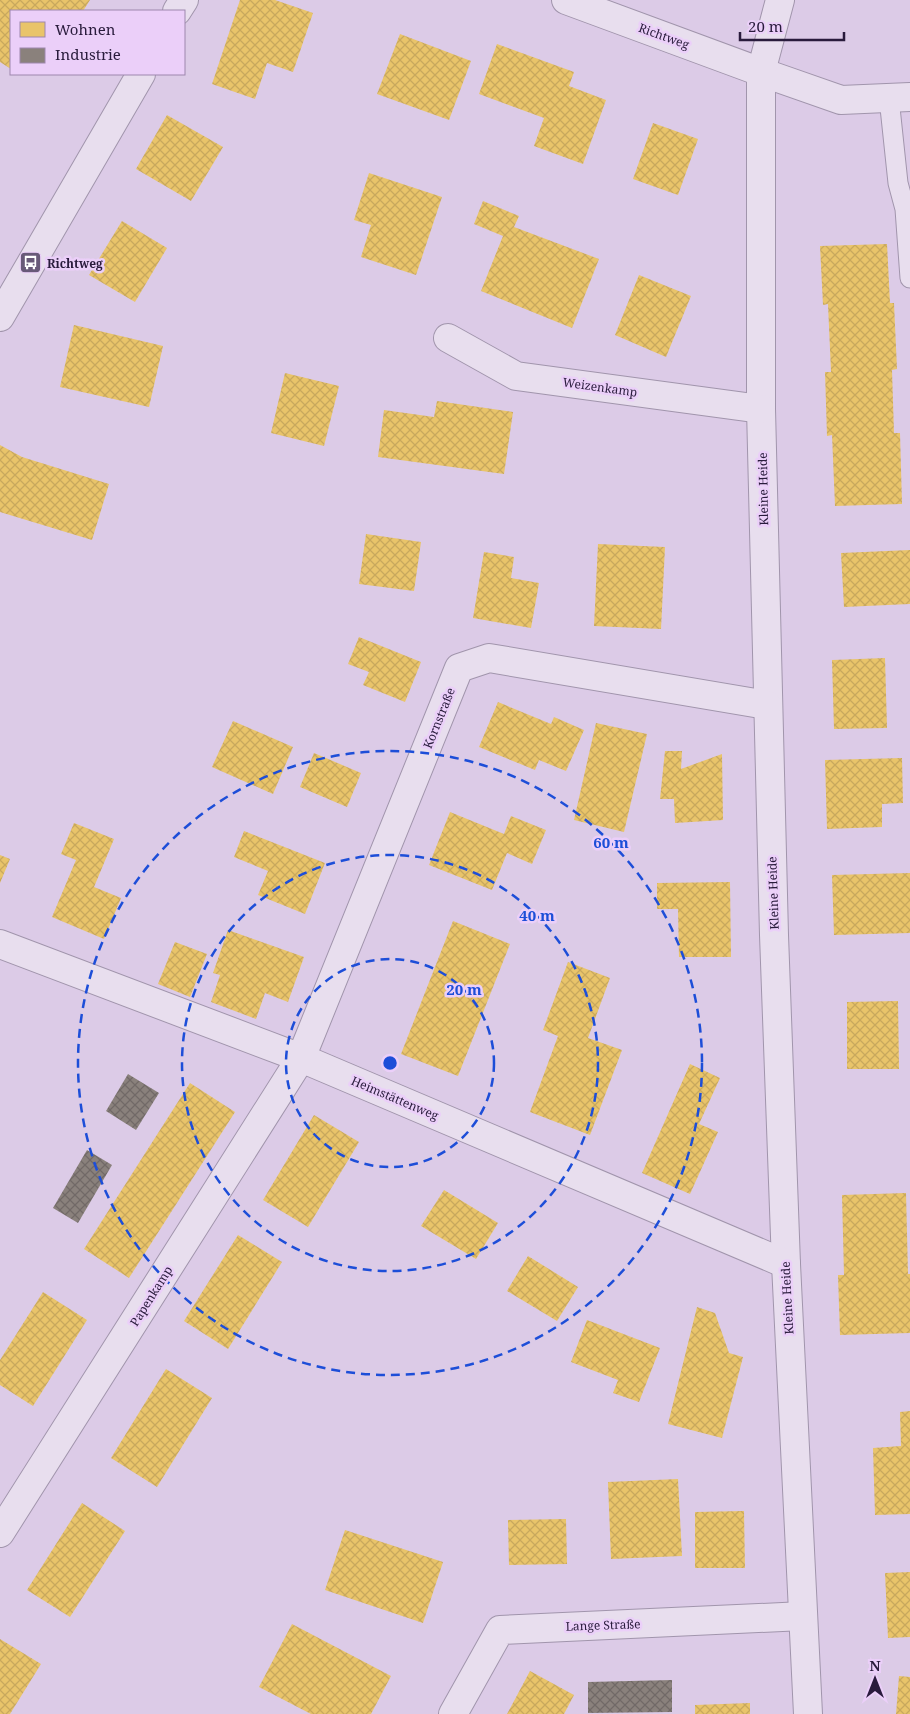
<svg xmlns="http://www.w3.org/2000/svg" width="910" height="1714" viewBox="0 0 910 1714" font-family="'Noto Serif',serif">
	<defs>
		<pattern id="homes-cross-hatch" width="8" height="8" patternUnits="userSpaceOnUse" patternTransform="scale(1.25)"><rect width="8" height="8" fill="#e9c46a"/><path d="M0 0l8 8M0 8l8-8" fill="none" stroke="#c8a85d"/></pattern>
		<pattern id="industry-cross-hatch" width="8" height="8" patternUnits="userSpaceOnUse" patternTransform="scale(1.25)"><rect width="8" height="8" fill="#8a817c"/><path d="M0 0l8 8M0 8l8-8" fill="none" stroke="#716967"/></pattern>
	</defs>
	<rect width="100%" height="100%" fill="#dccbe7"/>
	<!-- homes -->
	<g fill="url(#homes-cross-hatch)">
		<polygon points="0,0 90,0 83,11 11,11 11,69 0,62"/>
		<polygon points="240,0 275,0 313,13 293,72 267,63 255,99 212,84"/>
		<polygon points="400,34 471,61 449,120 377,94"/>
		<polygon points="497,44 574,72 569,86 606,100 583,164 534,146 544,118 479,94"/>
		<polygon points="167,115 223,147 191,201 136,169"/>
		<polygon points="653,123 698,139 678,195 633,179"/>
		<polygon points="369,173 442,197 416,275 361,257 371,225 354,220"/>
		<polygon points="483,201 519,216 514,227 599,259 572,328 481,291 503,236 474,224"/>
		<polygon points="122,221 167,248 135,302 89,275"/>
		<polygon points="887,244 890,303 894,303 897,369 892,370 894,433 900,433 902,504 835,506 832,435 827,436 825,372 831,372 828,304 823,305 820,246"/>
		<polygon points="639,275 691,296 666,357 615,335"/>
		<polygon points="74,325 163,346 149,407 60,387"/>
		<polygon points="285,373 339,386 324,446 271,433"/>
		<polygon points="437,401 513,412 504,474 378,457 384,410 434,417"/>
		<polygon points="0,445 22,457 109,484 92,540 0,512"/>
		<polygon points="366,534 421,542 414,591 359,584"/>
		<polygon points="598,544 665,547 661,629 594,626"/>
		<polygon points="910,550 910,604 844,607 841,553"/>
		<polygon points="484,552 514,557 511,578 539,583 531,628 473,618"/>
		<polygon points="359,637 421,662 405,702 363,685 369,672 348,664"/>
		<polygon points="885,658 887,728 834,729 832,660"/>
		<polygon points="498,702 551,724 554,717 584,730 566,771 539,760 535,770 479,747"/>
		<polygon points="233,721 293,747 273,794 212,767"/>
		<polygon points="596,723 647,734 624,832 574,820"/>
		<polygon points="665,751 682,751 681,769 722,754 723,820 675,823 674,799 660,799"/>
		<polygon points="314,753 361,773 347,807 300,787"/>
		<polygon points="902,758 903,803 882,804 882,827 827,829 825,760"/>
		<polygon points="450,812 504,834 511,816 546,830 532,864 507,853 492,890 429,865"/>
		<polygon points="74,823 114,839 94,887 121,898 104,939 52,917 76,860 61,854"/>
		<polygon points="244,831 325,863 305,914 258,895 268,871 234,857"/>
		<polygon points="0,855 10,859 0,883"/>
		<polygon points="910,873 910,933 834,935 832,875"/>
		<polygon points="730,882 731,957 679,957 678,909 657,909 657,883"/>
		<polygon points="453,921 510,944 458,1076 401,1054"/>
		<polygon points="228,930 304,957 288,1002 265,993 256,1019 211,1002 220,975 213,973"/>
		<polygon points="175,942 207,954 190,997 158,984"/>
		<polygon points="568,962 610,978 588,1038 622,1050 590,1135 530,1112 558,1036 543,1030"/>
		<polygon points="898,1001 899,1069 847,1069 847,1002"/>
		<polygon points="690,1064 720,1078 699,1124 718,1132 690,1194 642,1173"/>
		<polygon points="190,1083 235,1112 129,1278 84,1249"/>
		<polygon points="314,1115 359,1142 308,1227 263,1200"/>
		<polygon points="444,1190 498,1223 476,1259 421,1226"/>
		<polygon points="906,1193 908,1274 910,1274 910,1333 840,1335 838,1275 844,1275 842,1195"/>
		<polygon points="238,1235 282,1262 228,1349 184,1321"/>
		<polygon points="528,1256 578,1287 557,1321 507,1291"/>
		<polygon points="43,1292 87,1320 33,1406 0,1385 0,1360"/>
		<polygon points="697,1307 715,1313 729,1353 743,1357 722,1438 668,1424"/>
		<polygon points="587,1320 660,1348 639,1402 613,1393 618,1380 571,1362"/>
		<polygon points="166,1369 212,1398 157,1487 111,1458"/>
		<polygon points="910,1411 910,1514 875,1515 873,1448 901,1446 900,1412"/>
		<polygon points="678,1479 682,1556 611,1559 608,1482"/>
		<polygon points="82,1503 125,1531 70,1617 27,1590"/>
		<polygon points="744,1511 745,1568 695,1568 695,1512"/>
		<polygon points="566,1519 567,1564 509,1565 508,1520"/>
		<polygon points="345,1530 443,1562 423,1623 325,1590"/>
		<polygon points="910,1572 910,1637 888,1638 885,1573"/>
		<polygon points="292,1624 391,1676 371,1714 311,1714 259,1687"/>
		<polygon points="0,1639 41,1664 10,1714 0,1714"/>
		<polygon points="530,1671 574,1695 564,1714 507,1714"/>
		<polygon points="899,1676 910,1677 910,1714 896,1714"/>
		<polygon points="750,1703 750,1714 695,1714 695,1705"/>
	</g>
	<!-- industry -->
	<g fill="url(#industry-cross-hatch)">
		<polygon points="128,1074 159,1093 136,1130 106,1111"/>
		<polygon points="87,1150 112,1165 78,1223 53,1208"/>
		<polygon points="672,1680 672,1712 588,1713 588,1682"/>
	</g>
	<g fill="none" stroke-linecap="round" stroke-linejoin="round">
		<defs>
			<polyline id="service" points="889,98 898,183 905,209 910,278"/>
			<g id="minor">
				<polyline points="566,0 761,72 841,100 910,97"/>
				<polyline points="780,0 761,72 761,409 774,935 786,1264 808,1714"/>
				<polyline points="177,11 184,0"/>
				<polyline points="0,317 141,74"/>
				<polyline points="448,338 516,376 761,409"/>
				<polyline points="0,944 301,1058 786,1264"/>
				<polyline points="0,1533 301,1058 459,668 489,658 767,705"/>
				<polyline points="453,1714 500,1630 803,1616"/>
			</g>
		</defs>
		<!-- service casing -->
		<use href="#service" stroke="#a195ac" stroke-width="21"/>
		<!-- minor casing -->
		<use href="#minor" stroke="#a195ac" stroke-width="30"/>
		<!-- service -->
		<use href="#service" stroke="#e8deee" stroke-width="19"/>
		<!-- minor -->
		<use href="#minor" stroke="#e8deee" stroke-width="28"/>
	</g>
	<!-- distance rings -->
	<g fill="none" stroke="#1d4ed8" stroke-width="2.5" stroke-dasharray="9 6">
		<circle cx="390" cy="1063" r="104"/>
		<circle cx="390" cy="1063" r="208"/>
		<circle cx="390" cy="1063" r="312"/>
	</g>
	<!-- icons -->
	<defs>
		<symbol id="bus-square" viewBox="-11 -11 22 22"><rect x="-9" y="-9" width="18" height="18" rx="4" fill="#685978" stroke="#ebcff9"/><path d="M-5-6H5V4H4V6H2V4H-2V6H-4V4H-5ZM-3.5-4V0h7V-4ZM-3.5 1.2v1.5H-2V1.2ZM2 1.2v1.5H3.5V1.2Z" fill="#fff"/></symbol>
	</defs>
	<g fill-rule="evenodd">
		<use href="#bus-square" x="18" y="250" width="25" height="25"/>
	</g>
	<g text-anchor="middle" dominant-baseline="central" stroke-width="5" stroke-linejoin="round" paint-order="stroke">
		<!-- street labels -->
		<g font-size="12" fill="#291b3c" stroke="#ebcff9">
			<text transform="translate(664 36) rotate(20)">Richtweg</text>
			<text transform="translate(600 387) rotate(8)">Weizenkamp</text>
			<text transform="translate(763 489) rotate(-91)">Kleine Heide</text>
			<text transform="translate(439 718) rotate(-68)">Kornstraße</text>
			<text transform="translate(773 893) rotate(-92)">Kleine Heide</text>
			<text transform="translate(395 1098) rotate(23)">Heimstättenweg</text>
			<text transform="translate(151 1296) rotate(-58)">Papenkamp</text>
			<text transform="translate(787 1298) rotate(-93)">Kleine Heide</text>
			<text transform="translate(603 1625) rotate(-2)">Lange Straße</text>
		</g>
		<!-- poi labels -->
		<g font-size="12" font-weight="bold" fill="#291b3c" stroke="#ebcff9" text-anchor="start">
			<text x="47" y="263">Richtweg</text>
		</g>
	</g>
	<circle cx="390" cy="1063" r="8" fill="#1d4ed8" stroke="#ebcff9" stroke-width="2.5"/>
	<g font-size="15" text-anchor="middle" font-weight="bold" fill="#1d4ed8" stroke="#ebcff9" stroke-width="5" stroke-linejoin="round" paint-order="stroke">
		<text x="611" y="848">60 m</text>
		<text x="537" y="921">40 m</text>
		<text x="464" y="995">20 m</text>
	</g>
	<!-- legend -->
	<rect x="10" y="10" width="175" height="65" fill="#ebcff9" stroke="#9d87ad"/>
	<rect x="20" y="22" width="25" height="15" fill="#e9c46a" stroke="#9d87ad"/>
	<text x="55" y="35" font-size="15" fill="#291b3c">Wohnen</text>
	<rect x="20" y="48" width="25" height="15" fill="#8a817c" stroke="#9d87ad"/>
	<text x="55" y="60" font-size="15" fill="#291b3c">Industrie</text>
	<!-- north arrow -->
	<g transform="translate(875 1679)" stroke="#ebcff9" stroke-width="4" paint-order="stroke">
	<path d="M0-4L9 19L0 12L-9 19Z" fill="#291b3c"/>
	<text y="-8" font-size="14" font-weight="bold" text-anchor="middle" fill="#291b3c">N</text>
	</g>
	<!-- scale -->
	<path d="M740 32v8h104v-8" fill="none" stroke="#291b3c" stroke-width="2.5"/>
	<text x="748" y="32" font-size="15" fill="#291b3c" stroke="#ebcff9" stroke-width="4" paint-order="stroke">20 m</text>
</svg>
